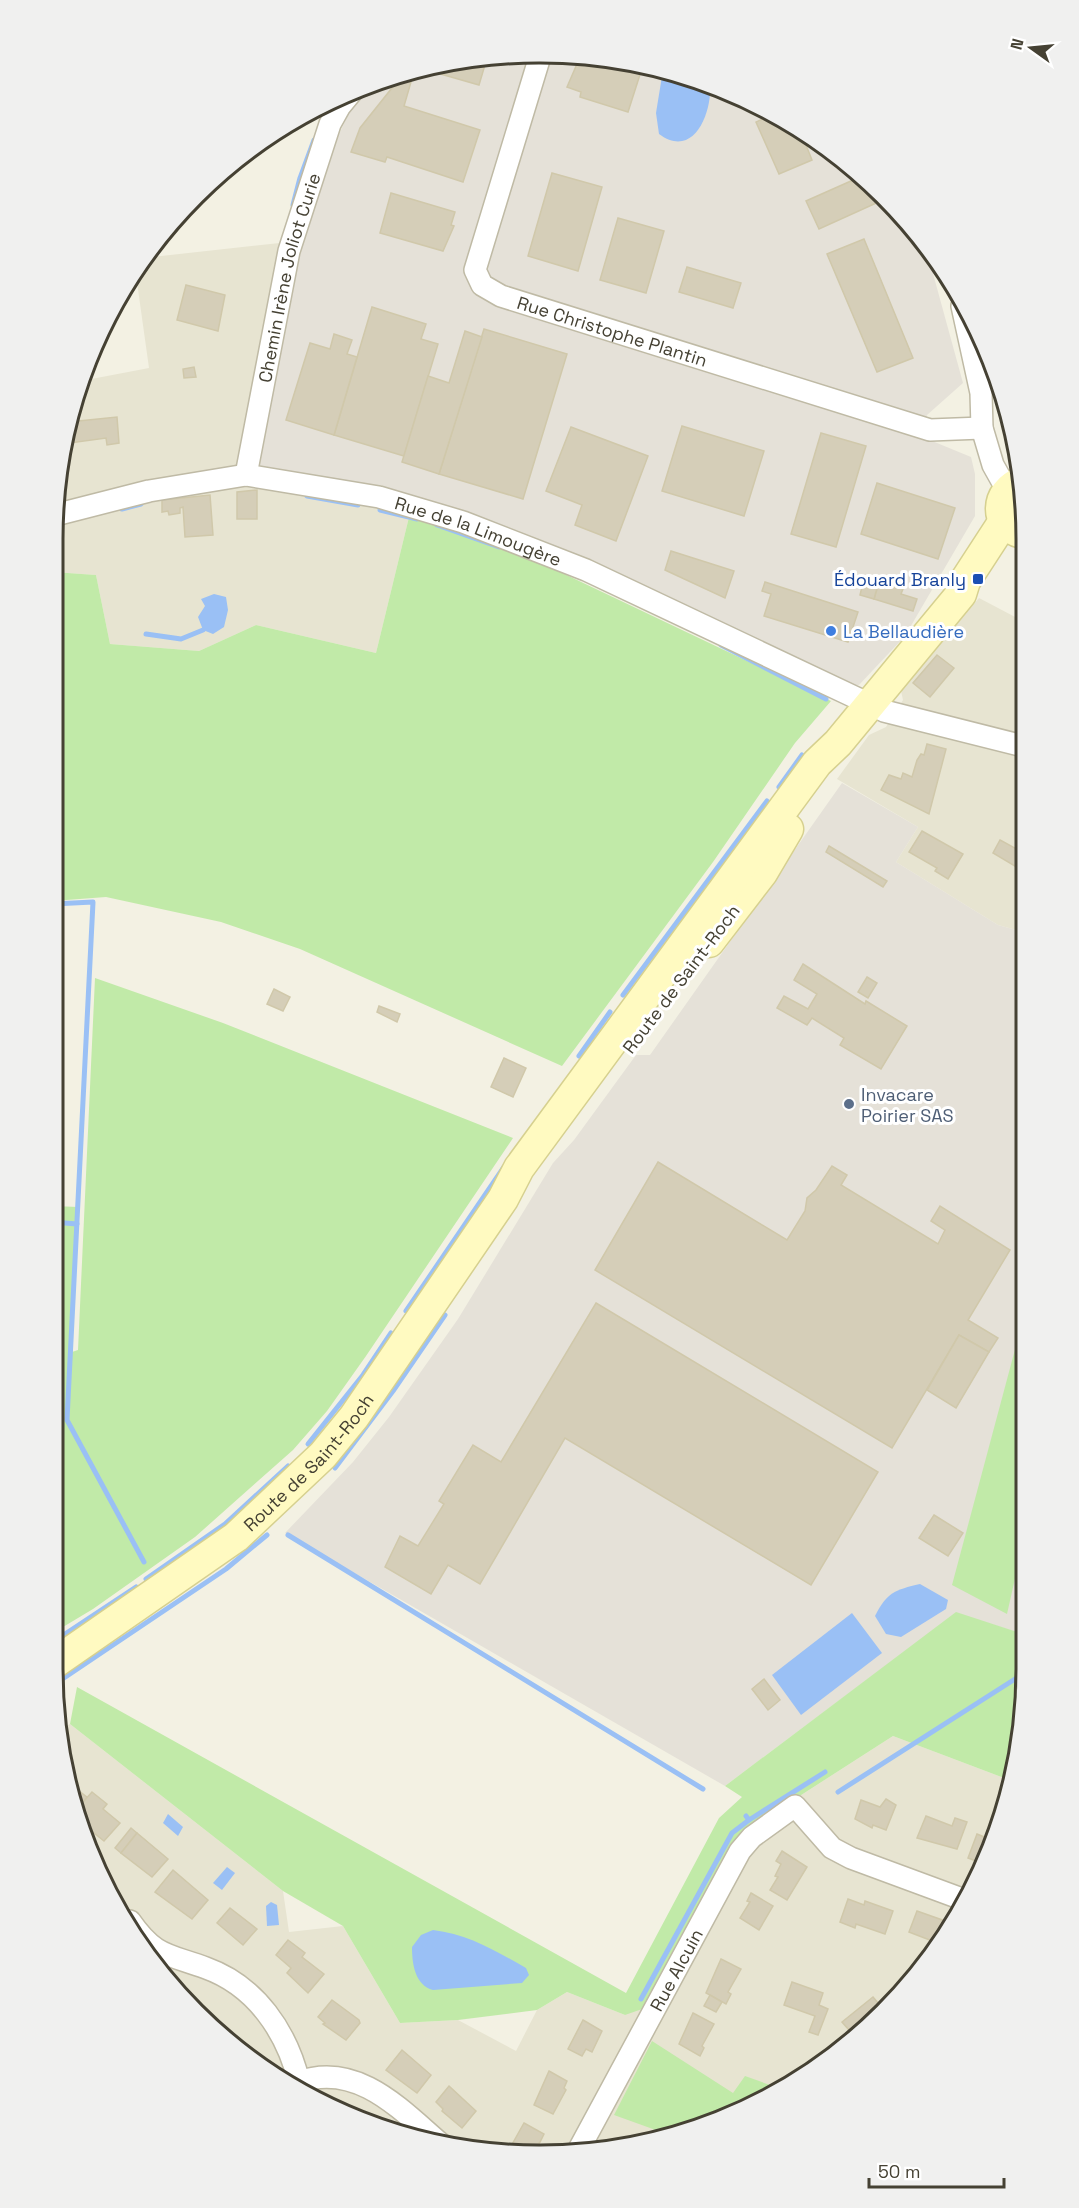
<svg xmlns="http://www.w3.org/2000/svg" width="1079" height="2208" viewBox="0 0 1079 2208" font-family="'Space Grotesk',sans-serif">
	<rect width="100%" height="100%" fill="#f3f1e3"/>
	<!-- residential -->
	<g fill="#e7e4d1">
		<polygon points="289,242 410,513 376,653 256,625 199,651 110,644 96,575 53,572 53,539 62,444 81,381 149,368 135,268 143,258"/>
		<polygon points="979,598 1023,621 1024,932 998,925 896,862 918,827 837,779 869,735 886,727 903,700 901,691"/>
		<polygon points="70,1724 283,1891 289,1932 343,1926 400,2023 458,2020 516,2051 537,2010 567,1992 625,2015 742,1833 893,1736 1012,1781 989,1855 905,1990 836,2055 755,2105 603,2151 444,2146 353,2118 269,2074 153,1965 78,1825 62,1728"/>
	</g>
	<!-- industrial -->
	<g fill="#e5e1d8">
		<polygon points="540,53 635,62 726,90 836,153 928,247 926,248 963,383 927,415 920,436 971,457 975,474 975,516 905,636 859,685 845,685 662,593 410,513 242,481 289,242 361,87 445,62"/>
		<polygon points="842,783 918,827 896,862 998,925 1024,932 1026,1635 956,1613 725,1786 285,1533 353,1462 389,1417 458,1319 553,1163 574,1140 636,1055 650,1055"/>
	</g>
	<!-- green -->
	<g fill="#c1eaa8">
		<polygon points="410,513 535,560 831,701 795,743 713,862 562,1066 300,949 221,922 106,897 53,901 53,572 96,575 110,644 199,651 256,625 376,653"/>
		<polygon points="95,978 223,1023 513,1138 366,1356 327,1411 293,1450 195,1537 93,1609 53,1633 53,1206 78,1207 72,1352 78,1350"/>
		<polygon points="1025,1312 1026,1530 1007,1614 952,1585"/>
		<path d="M956 1612 1026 1635C1027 1682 1026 1736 1012 1781L893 1736 742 1833 645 2008 625 2015 567 1992 537 2010 458 2020 400 2023 343 1926 283 1891 70 1724 77 1687 626 1993 719 1818 742 1797 725 1786Z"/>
		<polygon points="652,2041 733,2093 745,2076 781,2089 755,2105 664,2133 614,2115"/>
	</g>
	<!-- water -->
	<g fill="#9ac0f5">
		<path d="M663 70 710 85C712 112 694 160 659 134L656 113Z"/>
		<polygon points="214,594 226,597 228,610 224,627 213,634 203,630 198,617 205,606 201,599"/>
		<path d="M920 1584 948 1600 946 1609 901 1637 886 1634 875 1616C887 1592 895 1590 920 1584Z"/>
		<polygon points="852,1613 882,1653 801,1715 772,1675"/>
		<polygon points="168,1814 183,1827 178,1836 163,1823"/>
		<polygon points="227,1867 235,1873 222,1890 213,1883"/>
		<polygon points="271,1902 277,1905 279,1925 267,1926 266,1906"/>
		<path d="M433 1930C468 1934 496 1951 526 1968L529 1975 522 1983 433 1990C415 1985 412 1964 412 1947L421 1935Z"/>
	</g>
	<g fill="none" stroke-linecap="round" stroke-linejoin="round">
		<!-- stream -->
		<g stroke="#9ac0f5" stroke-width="5">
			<polyline points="293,205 300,178 314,140"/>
			<polyline points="307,496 358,505"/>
			<polyline points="122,509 141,504"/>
			<polyline points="380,510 417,519"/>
			<polyline points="437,525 499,547"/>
			<polyline points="1019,613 1023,615"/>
			<polyline points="146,634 181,639 203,630"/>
			<polyline points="721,645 826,699"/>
			<polyline points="779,787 802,755"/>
			<polyline points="53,904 93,902 67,1420 144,1562"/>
			<polyline points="623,995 767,801"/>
			<polyline points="579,1056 610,1012"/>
			<polyline points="53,1222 77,1224"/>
			<polyline points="406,1311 504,1167"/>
			<polyline points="308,1444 363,1375 391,1333"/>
			<polyline points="335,1468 393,1391 445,1315"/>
			<polyline points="288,1535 703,1789"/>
			<polyline points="146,1579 225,1524 288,1466"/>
			<polyline points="53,1642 136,1587"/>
			<polyline points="55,1684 226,1569 267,1535"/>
			<polyline points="838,1792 1026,1672"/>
			<polyline points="746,1816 749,1820 825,1772"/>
			<polyline points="641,1999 732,1833 749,1820"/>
		</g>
	</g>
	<!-- building -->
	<g fill="#d5ceb8" stroke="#d0c8aa" stroke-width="1.5">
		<polygon points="577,56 643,65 628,112 580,97 581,92 567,87 580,57"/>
		<polygon points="487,58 479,85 423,69 445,62"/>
		<polygon points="400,78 411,82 404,106 480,130 463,182 387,157 385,162 351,152 360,128"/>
		<polygon points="771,115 815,141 806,145 812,160 779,174 756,122"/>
		<polygon points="552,173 602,187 578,271 528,256"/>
		<polygon points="860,177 883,200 819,229 806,201"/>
		<polygon points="391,193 455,212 451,225 454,226 443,251 380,233"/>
		<polygon points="618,218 664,231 646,293 600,280"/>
		<polygon points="864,239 913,358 877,372 827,254"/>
		<polygon points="687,267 741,283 733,308 679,292"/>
		<polygon points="186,285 225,295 218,331 177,320"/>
		<polygon points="372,307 426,324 421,339 438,344 404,456 334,435"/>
		<polygon points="484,329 567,354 523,499 439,474"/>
		<polygon points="465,331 482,337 439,474 402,462 428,376 449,383"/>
		<polygon points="334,334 352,340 347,354 357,357 334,435 286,420 310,343 330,349"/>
		<polygon points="194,367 196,377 184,378 183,369"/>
		<polygon points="117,417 119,443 107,445 106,438 70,443 69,422"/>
		<polygon points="682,426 764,451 744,516 662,491"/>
		<polygon points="571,427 648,456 616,541 575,525 582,505 546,491"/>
		<polygon points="821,433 866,446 836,547 791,534"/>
		<polygon points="877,483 955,508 938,559 861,534"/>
		<polygon points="257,490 257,519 237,519 237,492"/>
		<polygon points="210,495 213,535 185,537 183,507 180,508 180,513 169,515 168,511 162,512 162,500"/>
		<polygon points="671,551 734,571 725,598 665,570"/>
		<polygon points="765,582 858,612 848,642 764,616 771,594 762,591"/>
		<polygon points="879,582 903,589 901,594 917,599 913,611 874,599"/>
		<polygon points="863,583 877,588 874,599 860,595"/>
		<polygon points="937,655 954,668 930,697 913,683"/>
		<polygon points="927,744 946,749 929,814 881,790 889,775 901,779 903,773 912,777 917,760 921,754 924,755"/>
		<polygon points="922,831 963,854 948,879 935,871 937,868 909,852"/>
		<polygon points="1000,840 1024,853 1020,869 993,853"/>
		<polygon points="829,846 887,881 883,887 826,852"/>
		<polygon points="803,964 865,1004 866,1001 907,1026 881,1069 840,1045 844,1038 812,1018 807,1025 777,1008 784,996 808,1009 817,994 794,980"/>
		<polygon points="867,977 877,983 868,998 858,992"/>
		<polygon points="274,989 290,997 283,1011 267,1004"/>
		<polygon points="379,1006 400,1014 397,1022 377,1012"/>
		<polygon points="504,1058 526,1068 513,1097 491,1087"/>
		<polygon points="658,1162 787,1240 805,1211 807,1198 816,1190 832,1166 847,1175 841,1185 938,1244 945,1230 931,1221 940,1206 1010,1250 968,1320 998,1338 989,1352 959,1335 892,1448 595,1270"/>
		<polygon points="596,1303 878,1472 811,1585 565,1438 480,1584 448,1565 431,1594 385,1567 400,1536 418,1546 444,1504 439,1501 473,1445 501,1462"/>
		<polygon points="959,1335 989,1352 956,1408 927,1390"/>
		<polygon points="934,1515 963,1533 948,1556 919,1538"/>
		<polygon points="764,1679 780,1700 768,1710 752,1689"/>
		<polygon points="78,1790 88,1798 83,1802 74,1795"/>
		<polygon points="92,1792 107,1804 103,1809 120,1823 104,1841 84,1825 81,1829 78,1825 74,1796 83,1802"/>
		<polygon points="886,1799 896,1805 886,1830 873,1825 872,1828 855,1819 861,1800 880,1807"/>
		<polygon points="926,1816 952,1826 955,1818 967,1822 957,1849 917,1838"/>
		<polygon points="131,1828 137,1833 121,1853 115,1848"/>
		<polygon points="137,1833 168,1859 152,1877 121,1853"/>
		<polygon points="977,1834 994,1841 984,1864 968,1858"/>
		<polygon points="782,1851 807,1867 787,1900 770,1890 778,1877 775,1876 781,1864 776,1861"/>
		<polygon points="173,1870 208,1900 192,1919 155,1892"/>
		<polygon points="751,1893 773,1906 759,1930 740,1918 750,1902 747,1901"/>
		<polygon points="848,1899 864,1905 865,1901 893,1911 885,1934 856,1924 855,1928 840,1922"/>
		<polygon points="230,1908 257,1929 243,1945 217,1923"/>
		<polygon points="917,1911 948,1922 935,1942 909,1932"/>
		<polygon points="288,1940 305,1953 302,1957 324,1974 308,1993 287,1973 291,1968 276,1955"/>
		<polygon points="721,1959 741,1969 728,1992 731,1994 726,2004 706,1993"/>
		<polygon points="792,1982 823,1993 819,2005 828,2009 818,2035 809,2032 815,2016 784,2005"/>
		<polygon points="710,1995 722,2002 716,2012 704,2006"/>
		<polygon points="873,1997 884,2010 855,2037 842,2022"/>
		<polygon points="332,2000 359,2020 360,2023 346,2040 323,2024 325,2023 318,2017"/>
		<polygon points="693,2013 714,2024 702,2046 704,2048 700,2056 679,2044"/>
		<polygon points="583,2020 602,2031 592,2052 586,2049 582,2056 568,2049"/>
		<polygon points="402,2050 431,2075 417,2093 386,2070"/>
		<polygon points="549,2071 567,2081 564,2088 566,2090 553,2114 534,2105"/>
		<polygon points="449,2086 476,2111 462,2128 442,2111 443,2109 436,2102"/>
		<polygon points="524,2123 544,2134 540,2142 535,2149 510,2148"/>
	</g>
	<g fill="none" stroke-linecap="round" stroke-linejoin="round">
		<defs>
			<g id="street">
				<path id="s1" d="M541 53 475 270 482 285 501 296 930 430 982 428"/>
				<polyline points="962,306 981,393 982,428 993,465 1007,490"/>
				<path id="s2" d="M246 475 289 251 330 124 340 106 354 89"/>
				<path id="s3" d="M55 515 149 491 246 475 379 497 463 522 586 570 884 711 1023 746"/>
				<path d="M130 1921C155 1957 168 1954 206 1968 256 1986 287 2032 299 2082 358 2061 402 2111 442 2145"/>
				<path id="s4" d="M578 2151 740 1851 752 1837 795 1806 832 1848 851 1858 962 1899"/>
			</g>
			<g id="secondary">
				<path d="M1022 482C995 491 993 526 1022 533"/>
				<polyline points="709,942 762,873 788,829"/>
				<path id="s5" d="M53 1664 236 1537 323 1455 354 1417 503 1199 519 1168 817 763 838 743 961 594 965 581 1004 521"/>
			</g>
		</defs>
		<!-- street casing -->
		<use href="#street" stroke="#bfbaa5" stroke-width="24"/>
		<!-- secondary casing -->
		<use href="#secondary" stroke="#d6d08f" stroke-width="33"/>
		<!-- street -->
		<use href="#street" stroke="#fff" stroke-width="21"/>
		<!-- secondary -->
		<use href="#secondary" stroke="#fffac1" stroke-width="30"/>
	</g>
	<!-- markers -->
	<rect fill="#1a4fb4" stroke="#fff" stroke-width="2" x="972" y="573" width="12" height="12" rx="3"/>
	<circle fill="#3f7fe0" stroke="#fff" stroke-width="2" cx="831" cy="631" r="6"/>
	<circle fill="#5c6f8a" stroke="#fff" stroke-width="2" cx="849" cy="1104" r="6"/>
	<g text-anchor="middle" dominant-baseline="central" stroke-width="6" stroke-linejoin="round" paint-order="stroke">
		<!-- street labels -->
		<g font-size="18" fill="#454133" stroke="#fff">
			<text stroke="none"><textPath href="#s2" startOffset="202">Chemin Irène Joliot Curie</textPath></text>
			<text stroke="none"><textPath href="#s1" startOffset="382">Rue Christophe Plantin</textPath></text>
			<text stroke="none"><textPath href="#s3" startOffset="435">Rue de la Limougère</textPath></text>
			<text transform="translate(681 979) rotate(-53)">Route de Saint-Roch</text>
			<text stroke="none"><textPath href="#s5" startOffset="327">Route de Saint-Roch</textPath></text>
			<text stroke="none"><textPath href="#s4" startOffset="206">Rue Alcuin</textPath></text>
		</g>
		<!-- transit labels -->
		<g font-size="18" fill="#164399" stroke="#fff" text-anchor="end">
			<text x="966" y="579">Édouard Branly</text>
		</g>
		<!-- shop labels -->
		<g font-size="18" fill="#366cbe" stroke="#fff" text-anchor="start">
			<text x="843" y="631">La Bellaudière</text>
		</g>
		<!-- service labels -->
		<g font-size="18" fill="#4e5e75" stroke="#fff" text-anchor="start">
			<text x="861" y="1094">Invacare<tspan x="861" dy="21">Poirier SAS</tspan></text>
		</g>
	</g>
	<!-- crop -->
	<path d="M0 0H1079V2208H0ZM539 63H540A476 476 0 0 1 1016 539V1669A476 476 0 0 1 540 2145H539A476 476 0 0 1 63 1669V539A476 476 0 0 1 539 63Z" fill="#f0f0ef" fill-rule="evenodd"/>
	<path fill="none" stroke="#454133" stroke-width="3" d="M539 63H540A476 476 0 0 1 1016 539V1669A476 476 0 0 1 540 2145H539A476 476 0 0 1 63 1669V539A476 476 0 0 1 539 63Z"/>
	<!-- north arrow -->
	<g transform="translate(1031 48) rotate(285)" stroke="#ffffff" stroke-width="4.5" paint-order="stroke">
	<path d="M0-4.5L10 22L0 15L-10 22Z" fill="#454133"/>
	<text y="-9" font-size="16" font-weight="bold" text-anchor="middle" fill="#454133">N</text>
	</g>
	<!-- scale -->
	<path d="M869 2178v9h135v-9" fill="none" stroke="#454133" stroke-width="3"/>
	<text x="878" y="2178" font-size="18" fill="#454133" stroke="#ffffff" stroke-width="4.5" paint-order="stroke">50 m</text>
</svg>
